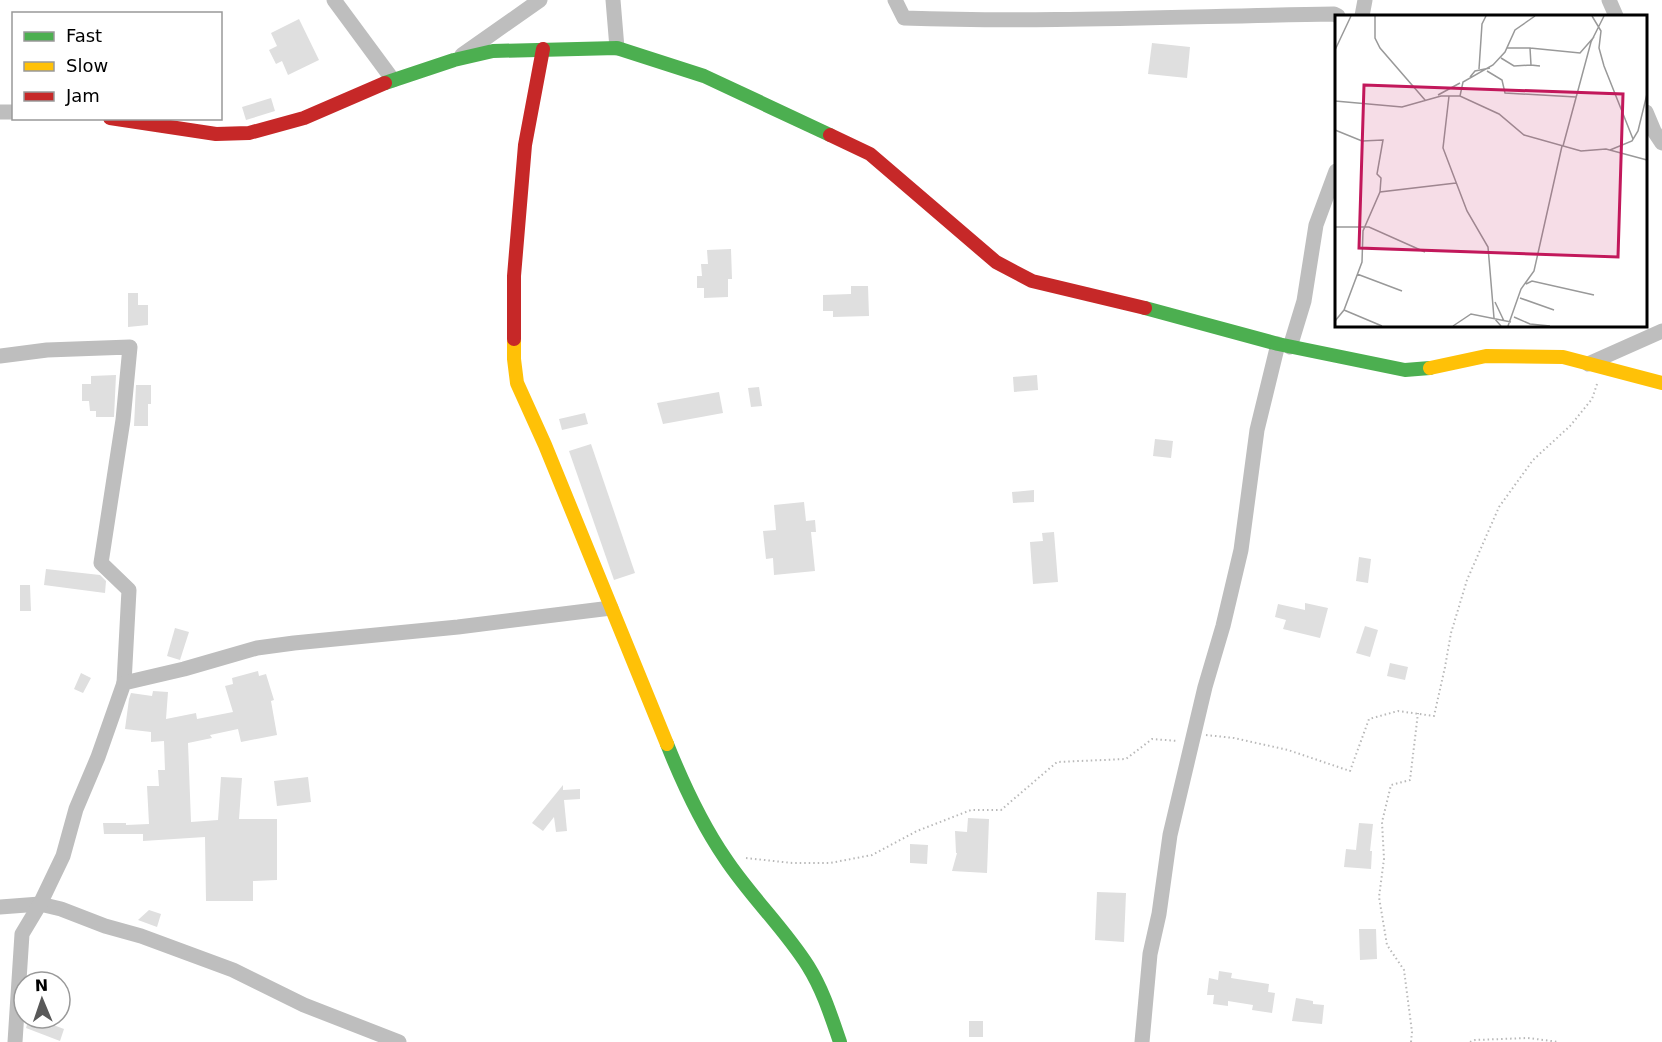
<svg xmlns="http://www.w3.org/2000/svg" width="1662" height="1042" viewBox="0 0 1662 1042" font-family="'DejaVu Sans',sans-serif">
	<rect width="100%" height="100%" fill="#fff"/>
	<!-- building -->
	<g fill="#dfdfdf">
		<polygon points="299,19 319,60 288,75 282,61 276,64 269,50 277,46 271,33"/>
		<polygon points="1152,43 1190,47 1187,78 1148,74"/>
		<polygon points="271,98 275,111 246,120 242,107"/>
		<polygon points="731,249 732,279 728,279 728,297 704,298 704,288 697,288 697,276 702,276 701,264 708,264 707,250"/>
		<polygon points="851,286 868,286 869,316 833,317 833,311 823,311 823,295 851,294"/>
		<polygon points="128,293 138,293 138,305 148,305 148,325 128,327"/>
		<polygon points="116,375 114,417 96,417 96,411 90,411 89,401 82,401 82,384 91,384 91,376"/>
		<polygon points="1037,375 1038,390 1014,392 1013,377"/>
		<polygon points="136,385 151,385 151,404 148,404 148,426 134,426"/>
		<polygon points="759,387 762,406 751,407 748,388"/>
		<polygon points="719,392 723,413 663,424 657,403"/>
		<polygon points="585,413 588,424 562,430 559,419"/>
		<polygon points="1155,439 1173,441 1171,458 1153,456"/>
		<polygon points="591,444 635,573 614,580 569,451"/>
		<polygon points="1034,490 1034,502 1013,503 1012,492"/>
		<polygon points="804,502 806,521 815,520 816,532 811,532 815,571 774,575 773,558 766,559 763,531 776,530 774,505"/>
		<polygon points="1054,532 1058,582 1033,584 1030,542 1043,541 1042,533"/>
		<polygon points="1359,557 1371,559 1368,583 1356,581"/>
		<polygon points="46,569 100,575 106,581 105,593 44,585"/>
		<polygon points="20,585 30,585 31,611 20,611"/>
		<polygon points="1305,603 1328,608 1320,638 1283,629 1286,620 1275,617 1278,604 1305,610"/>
		<polygon points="1365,626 1378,630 1370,657 1356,653"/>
		<polygon points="175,628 189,632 180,660 167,656"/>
		<polygon points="1390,663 1408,667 1405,680 1387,676"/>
		<polygon points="258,671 259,676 266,674 274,700 271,701 277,735 241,742 238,729 210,735 212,738 188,743 191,822 218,820 221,777 242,778 239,819 277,819 277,880 253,881 253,901 206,901 205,837 143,841 143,834 104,834 103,823 126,823 126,825 149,824 147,786 159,786 158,770 165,770 164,741 151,742 151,732 125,729 129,699 131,693 152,696 153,691 168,692 166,719 196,713 197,719 233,712 225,686 233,684 232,678"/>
		<polygon points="81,673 91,678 83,693 74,689"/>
		<polygon points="308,777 311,802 277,806 274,781"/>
		<polygon points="563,785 563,790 580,789 580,799 564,800 567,831 556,832 554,817 543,831 532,823"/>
		<polygon points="968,818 989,819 987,873 952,871 957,853 956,853 955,831 967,832"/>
		<polygon points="1359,823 1373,824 1370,851 1372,851 1371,869 1344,867 1346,849 1356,850"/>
		<polygon points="910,844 928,845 927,864 910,863"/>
		<polygon points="1097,892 1126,893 1124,942 1095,940"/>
		<polygon points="149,910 161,914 157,927 138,920"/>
		<polygon points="1359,929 1376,929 1377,959 1360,960"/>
		<polygon points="1219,971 1232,973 1231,978 1269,984 1268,992 1275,993 1272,1013 1252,1010 1253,1005 1228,1001 1228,1006 1213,1004 1214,995 1207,995 1209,978 1218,980"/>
		<polygon points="1296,998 1313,1001 1313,1004 1324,1005 1322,1024 1292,1021"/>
		<polygon points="29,1018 35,1018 64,1029 60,1041 26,1028"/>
		<rect x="969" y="1021" width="14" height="16"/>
	</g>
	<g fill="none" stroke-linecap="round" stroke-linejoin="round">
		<!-- path -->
		<g stroke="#b9b9b9" stroke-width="2" stroke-dasharray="1.5 3" stroke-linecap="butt">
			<polyline points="1206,735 1234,738 1288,750 1350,771 1369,719 1398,711 1434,716 1445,667 1451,633 1467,580 1499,507 1533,460 1570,426 1592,399 1597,384"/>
			<polyline points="746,858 792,863 830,863 872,855 917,831 971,810 1001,810 1057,762 1126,759 1152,739 1178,741"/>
			<polyline points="1411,1042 1412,1032 1404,970 1387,945 1379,897 1384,859 1382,822 1391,785 1410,780 1418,713"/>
			<polyline points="1470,1042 1475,1040 1528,1038 1559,1042"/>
		</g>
		<!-- street -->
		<g stroke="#bebebe" stroke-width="15">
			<polyline points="334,0 393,80"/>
			<polyline points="613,0 617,48"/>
			<path d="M895 0 904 18C1047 23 1191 16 1334 14L1338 16"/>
			<polyline points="1609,0 1616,16"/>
			<polyline points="1362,16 1365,0"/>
			<polyline points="462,55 540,0"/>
			<polyline points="0,112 14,112"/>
			<polyline points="1646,112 1654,131 1662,143"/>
			<polyline points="1290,347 1304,301 1316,225 1336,171"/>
			<polyline points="0,356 47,350 130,347 123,420 101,563 129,590 124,683"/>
			<polyline points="1588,364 1662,331"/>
			<polyline points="0,907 40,904 61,909 105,926 141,936 233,970 304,1005 399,1042"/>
			<polyline points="15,1042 22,934 40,904 63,856 76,809 98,757 124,683 184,669 257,648 294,643 458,627 611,608"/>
			<polyline points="1142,1042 1150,954 1159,914 1170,835 1205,687 1223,626 1241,550 1257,430 1278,344"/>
		</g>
		<!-- fast -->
		<g stroke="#4caf50" stroke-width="14">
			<polyline points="385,83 454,60 493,51 617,48 704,76 830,135"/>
			<polyline points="1145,308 1278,344 1405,370 1430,368"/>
			<path d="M667 744C683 784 701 823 725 858 750 896 784 928 808 966 823 990 831 1016 840 1042"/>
		</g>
		<!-- slow -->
		<g stroke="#ffc107" stroke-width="14">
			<polyline points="514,339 514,359 517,383 545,445 667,744"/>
			<polyline points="1430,368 1486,356 1563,357 1662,383"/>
		</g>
		<!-- jam -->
		<g stroke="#c62828" stroke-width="14">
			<polyline points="110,118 216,134 249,133 304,118 385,83"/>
			<polyline points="830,135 870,154 996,262 1032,281 1145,308"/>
			<polyline points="514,339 514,276 525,145 543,49"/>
		</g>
	</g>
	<!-- overview -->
	<g transform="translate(1335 15)">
		<rect width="312" height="312" fill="#fff"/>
		<path fill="none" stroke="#999" stroke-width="1.5" d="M40 1V23L45 33 90 85M257 1 266 16 264 33 269 51 298 124M172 33H195L196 50 205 51M195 33 245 38 259 22M0 35 16 1M166 43 179 51 196 50M144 54 147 9 151 1M152 56 167 65 170 78 241 82M135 62 140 56 155 53M103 80 125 68M114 81 108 133 132 196 153 232 159 303 166 311M125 81 128 67 158 50 170 37 180 15 200 1M0 86 67 92 106 81H125L164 99 189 120 246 136 271 134 312 145M0 115 27 126 48 125 42 159 46 163 45 177M228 131 256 27 269 1M275 135 297 126 303 116 312 79M0 212H34L90 237M22 259 67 276M191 269 197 266 259 280M185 283 219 295M160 287 169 306M9 295 47 311M179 302 195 309 215 311M0 306 9 295 27 247 28 216 45 177 121 168M118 311 136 299 176 307M173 311 186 274 199 256 227 131"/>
		<path fill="#c2185b" fill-opacity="0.15" stroke="#c2185b" stroke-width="3" d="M29 70 288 79 283 242 24 233Z"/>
		<rect width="312" height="312" fill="none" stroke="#000" stroke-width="3"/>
	</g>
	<!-- legend -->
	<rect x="12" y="12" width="210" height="108" fill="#ffffff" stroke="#999999" stroke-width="1.5"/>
	<rect x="24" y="32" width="30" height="9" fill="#4caf50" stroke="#999999" stroke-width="1.5"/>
	<text x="66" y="42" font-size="18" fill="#000000">Fast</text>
	<rect x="24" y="62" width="30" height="9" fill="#ffc107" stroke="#999999" stroke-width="1.5"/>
	<text x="66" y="72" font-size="18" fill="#000000">Slow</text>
	<rect x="24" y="92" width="30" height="9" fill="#c62828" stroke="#999999" stroke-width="1.5"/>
	<text x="66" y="102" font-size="18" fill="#000000">Jam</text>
	<!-- north arrow -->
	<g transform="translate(42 1000) rotate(358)"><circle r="28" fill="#ffffff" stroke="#999999" stroke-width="1.5"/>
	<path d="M0-4.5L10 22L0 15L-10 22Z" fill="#595959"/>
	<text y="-9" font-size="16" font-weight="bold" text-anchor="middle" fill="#000000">N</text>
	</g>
</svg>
